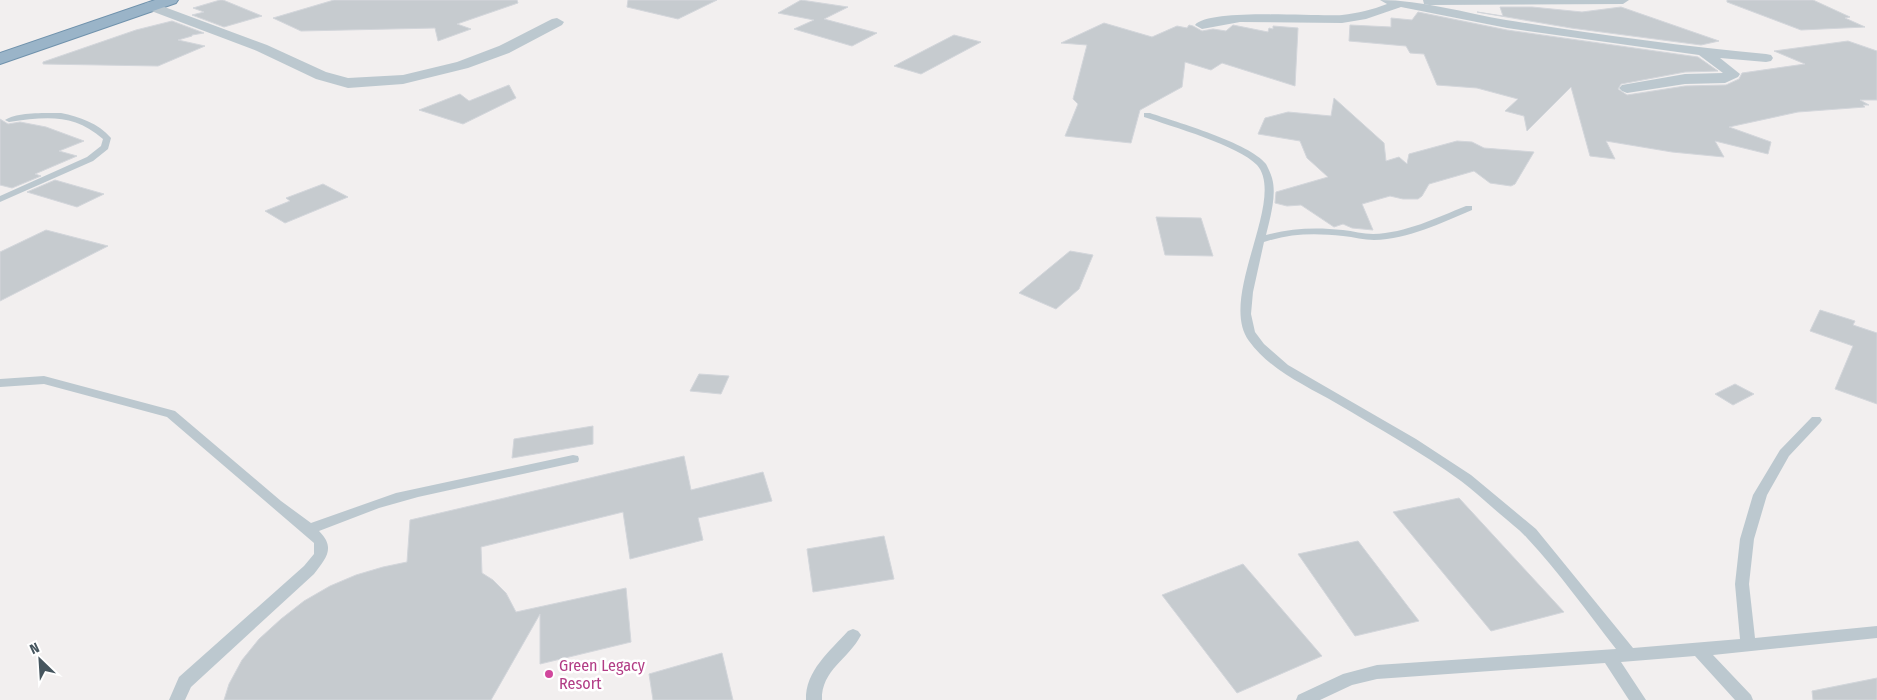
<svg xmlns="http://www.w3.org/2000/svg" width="1877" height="700" viewBox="0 0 1877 700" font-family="'Fira Sans Condensed',sans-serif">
	<rect width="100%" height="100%" fill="#f2efef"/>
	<!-- building -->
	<g fill="#c6cbcf" stroke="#d3d6db">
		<polygon points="220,0 223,0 262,16 224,27 192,15 204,12 193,8"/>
		<polygon points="334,0 517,0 518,3 457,24 471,29 438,41 435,28 301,31 273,18"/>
		<polygon points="628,0 717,0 678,19 627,7"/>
		<polygon points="801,0 848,7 824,19 877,33 852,46 794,29 814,20 778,13"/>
		<polygon points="1727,0 1813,0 1850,17 1845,18 1865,27 1801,30 1727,2"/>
		<polygon points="1500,7 1532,7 1582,12 1621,7 1719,41 1701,45 1571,28 1477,12 1503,16"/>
		<polygon points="1418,12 1507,30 1698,57 1718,71 1685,72 1621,84 1618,89 1627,95 1685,86 1726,85 1739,79 1742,73 1805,64 1774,51 1848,41 1877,51 1877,100 1860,100 1869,105 1863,105 1865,107 1798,112 1729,127 1771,142 1768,154 1715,141 1724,157 1672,152 1606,141 1615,159 1590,156 1571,87 1527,131 1524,116 1505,111 1518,99 1477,88 1437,85 1424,54 1410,53 1406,46 1349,41 1350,25 1391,27 1391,18 1412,20"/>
		<polygon points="172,21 204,33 192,35 192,36 178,40 205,46 158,66 43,64 43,62 136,30"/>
		<polygon points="1104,23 1152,37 1177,26 1187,28 1189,25 1193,26 1202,31 1213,29 1226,31 1233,25 1268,32 1269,28 1273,29 1273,26 1298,28 1295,86 1222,63 1211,70 1185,62 1182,87 1140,110 1131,143 1065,136 1078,104 1073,99 1087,45 1061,43"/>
		<polygon points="954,35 981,42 921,74 894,66"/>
		<polygon points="509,85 516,98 463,124 419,110 460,94 469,101"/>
		<polygon points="1334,98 1384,143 1386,161 1399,157 1407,164 1409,154 1457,141 1472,142 1484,148 1534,152 1515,184 1511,186 1490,183 1474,171 1429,184 1422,196 1418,199 1403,199 1390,196 1362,204 1373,230 1352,228 1343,224 1334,227 1301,205 1287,206 1275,203 1276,192 1328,177 1307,158 1300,141 1258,134 1265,118 1288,112 1331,116"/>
		<polygon points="0,119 8,124 20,122 46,127 84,141 59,151 77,156 35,174 41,176 12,188 0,185"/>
		<polygon points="55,180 104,194 77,207 27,192"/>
		<polygon points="323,184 348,197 285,223 265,211 290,201 286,198"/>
		<polygon points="1156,217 1201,218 1213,256 1165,255"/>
		<polygon points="46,230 108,246 0,301 0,252"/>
		<polygon points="1070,251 1093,255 1079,289 1056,309 1019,293"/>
		<polygon points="1820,310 1855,321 1853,325 1877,333 1877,404 1835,389 1853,346 1810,331"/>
		<polygon points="699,374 729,376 721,394 690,391"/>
		<polygon points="1735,384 1754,394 1733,405 1715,394"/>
		<polygon points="593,426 593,444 512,458 514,439"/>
		<polygon points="684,456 691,490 763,472 772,501 698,518 703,540 630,559 623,512 481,547 482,573 493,580 506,593 516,612 626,588 631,642 540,664 540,614 491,700 224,700 229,684 242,660 259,639 281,619 304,601 330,586 356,575 383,567 407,562 410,520"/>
		<polygon points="1459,498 1564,612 1491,631 1393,512"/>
		<polygon points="884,536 894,579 813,592 807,549"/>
		<polygon points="1358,541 1419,621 1355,636 1298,554"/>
		<polygon points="1243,564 1322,656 1237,693 1162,595"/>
		<polygon points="722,653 733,700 653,700 649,674"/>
		<polygon points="1877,678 1877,700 1813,700 1812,691"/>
	</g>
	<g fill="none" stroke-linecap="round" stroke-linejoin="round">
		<defs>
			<polygon id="trunk" points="155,0 178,0 176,3 0,64 0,53"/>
		</defs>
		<!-- trunk casing -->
		<use href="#trunk" stroke="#7092ac" stroke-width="2"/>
		<!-- service -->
		<g fill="#bcc8cf" fill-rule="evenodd">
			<path d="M61 113C80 117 98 123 111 138L108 149 93 161 0 202V196L87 157 101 146 103 139C73 113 46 117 9 122L5 120C16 112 47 113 61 113Z"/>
			<path d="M1144 113H1150C1176 122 1250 143 1266 164 1268 168 1271 174 1272 178 1277 195 1270 218 1266 235 1292 228 1316 227 1343 230 1353 231 1363 234 1373 234 1406 233 1436 218 1466 206H1472V210C1441 223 1409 239 1374 240 1364 240 1354 237 1343 236 1316 233 1291 233 1264 242L1253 292 1251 314 1255 332 1264 344 1288 365 1416 439 1471 475 1536 529 1633 648 1740 639 1735 584 1740 539 1753 495 1780 450 1812 417H1820L1822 420 1820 423 1789 456 1767 495 1754 539 1749 584 1755 638 1877 626V638L1713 655 1751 695 1753 700H1735L1695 656 1621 662 1646 700H1629L1605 663 1377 679 1352 685 1320 700H1296L1298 695 1343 674 1377 665 1616 649C1587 612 1559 572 1527 538 1519 529 1509 522 1500 514 1487 503 1474 491 1461 481 1421 452 1378 428 1336 403 1306 386 1270 370 1249 341 1217 298 1287 199 1257 165 1239 146 1171 126 1144 117Z"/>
			<path d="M44 376 175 411 281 501 311 523 396 493 573 455 578 456 579 459 578 462 573 463 418 497 379 508 319 531C336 548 326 558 314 574L191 687 185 700H169L179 677 304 566 314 554V543L167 417 44 384 0 387V379Z"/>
			<path d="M853 629 858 631 861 635C849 659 821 670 822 700H806C805 671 830 651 848 631Z"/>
		</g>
		<!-- minor -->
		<g fill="#bcc8cf" fill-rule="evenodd">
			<path d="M1380 0C1422 0 1465 13 1506 20 1593 34 1679 46 1766 54L1771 55 1773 58 1771 61 1766 62 1720 58 1740 74 1738 77 1725 83 1685 84 1627 93 1622 91 1619 88 1622 85 1685 74 1723 73 1699 55 1507 28 1401 7 1366 19 1342 23 1240 22 1202 29 1195 25C1209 8 1316 17 1342 15 1358 13 1372 10 1387 4Z"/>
			<polygon points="1423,0 1629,0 1623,4 1429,5 1424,4"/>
			<polygon points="151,2 267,45 326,72 348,78 403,75 457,62 499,46 552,19 557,18 564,22 562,25 509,53 468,68 403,84 348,88 316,79 257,51 146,9 144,6 146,3"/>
		</g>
		<!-- trunk -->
		<use href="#trunk" fill="#9ab4c8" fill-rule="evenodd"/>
	</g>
	<!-- markers -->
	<circle fill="#d1479c" stroke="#fff" stroke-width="2" cx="549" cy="674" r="5"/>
	<g text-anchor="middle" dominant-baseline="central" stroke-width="5" stroke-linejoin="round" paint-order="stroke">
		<!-- near-hotel labels -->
		<g font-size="16" fill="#b23c85" stroke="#fff" text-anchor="start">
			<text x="559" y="665">Green Legacy<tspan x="559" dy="18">Resort</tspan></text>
		</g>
	</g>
	<!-- north arrow -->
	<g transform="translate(40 660) rotate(335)" stroke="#ffffff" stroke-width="4" paint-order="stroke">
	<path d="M0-4L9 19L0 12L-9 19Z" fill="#46555e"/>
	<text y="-8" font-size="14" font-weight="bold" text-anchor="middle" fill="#46555e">N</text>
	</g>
</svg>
